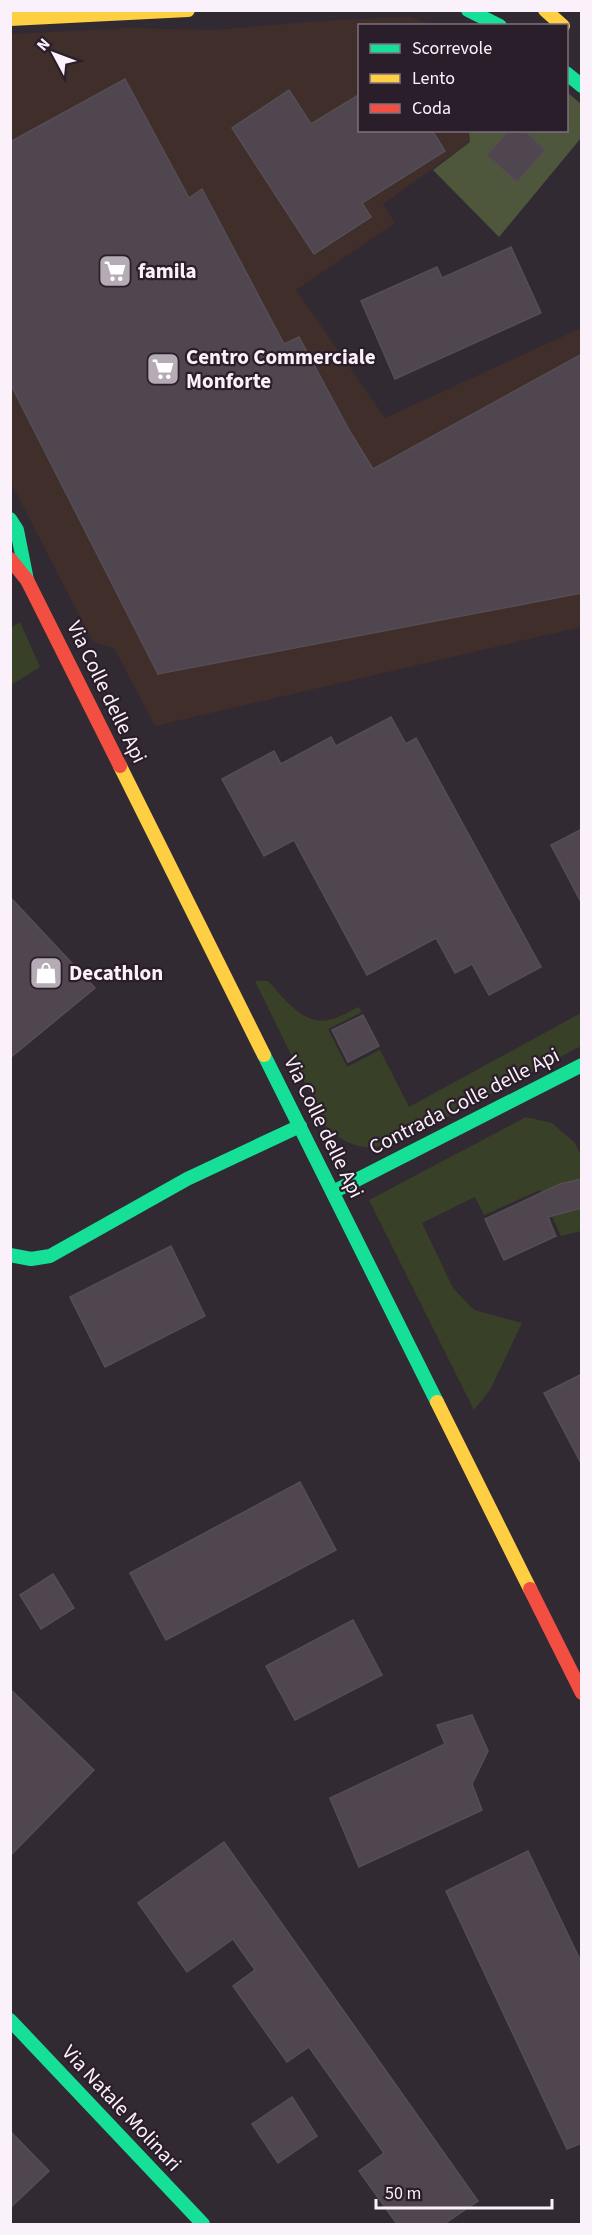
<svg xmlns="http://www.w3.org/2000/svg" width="592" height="2235" viewBox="0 0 592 2235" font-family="'Source Sans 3',sans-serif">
	<rect width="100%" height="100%" fill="#322a32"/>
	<!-- commercial -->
	<polygon fill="#402e2a" points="409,17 434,25 360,26 360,130 469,131 470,142 383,204 395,223 296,290 385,418 581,328 581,627 155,726 114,648 93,642 11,483 11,34 130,28 215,30 318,21"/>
	<!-- green -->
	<g fill="#384028">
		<polygon points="20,622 40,667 11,685 11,628"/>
		<path d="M255 981H268C283 997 303 1026 329 1020 339 1018 350 1011 359 1007L362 1012 328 1029 347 1067 380 1050 409 1107 581 1013V1046L398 1143C365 1150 356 1150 328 1130Z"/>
		<polygon points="526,1117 552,1123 575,1143 581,1156 581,1231 561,1236 540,1190 484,1215 475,1197 422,1223 453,1288 474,1310 522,1323 490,1390 474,1410 369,1200"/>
	</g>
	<!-- forest -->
	<polygon fill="#4e563b" points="567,92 581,104 581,138 499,237 433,170 470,142 469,131 566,130"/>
	<!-- building -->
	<g fill="#4f464f" stroke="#554e55" stroke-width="1.5">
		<polygon points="125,79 189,198 202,189 284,344 299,337 349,430 373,469 582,354 582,593 158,674 10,383 10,142"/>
		<polygon points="289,90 311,124 360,94 360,130 432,130 445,151 362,203 371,217 314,254 232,128"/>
		<polygon points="509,130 524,130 545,150 517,182 487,155"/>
		<polygon points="511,247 541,313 395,379 361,301 437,267 442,278"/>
		<polygon points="391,717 406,744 416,738 541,967 489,995 472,964 455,973 436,938 367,975 294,840 264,856 222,779 274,751 281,764 331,737 336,746"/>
		<polygon points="582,829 582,904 551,845"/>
		<polygon points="10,897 95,988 10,1058"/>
		<polygon points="363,1015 379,1046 348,1062 332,1030"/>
		<polygon points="582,1179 582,1208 548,1217 556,1236 504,1260 485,1219 560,1184"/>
		<polygon points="171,1246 205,1316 105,1367 70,1297"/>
		<polygon points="582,1374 582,1465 544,1393"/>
		<polygon points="300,1482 336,1550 166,1640 130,1573"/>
		<polygon points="53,1574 74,1608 41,1629 20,1595"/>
		<polygon points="353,1620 382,1675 295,1720 266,1666"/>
		<polygon points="10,1689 94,1770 10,1856"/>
		<polygon points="472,1715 488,1751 472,1784 482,1810 359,1867 330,1798 445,1744 437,1725"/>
		<polygon points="224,1842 478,2201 444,2224 397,2224 359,2171 384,2153 309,2047 287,2062 233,1986 255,1970 233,1939 187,1972 138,1903"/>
		<polygon points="528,1851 582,1964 582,2143 567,2149 446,1891"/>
		<polygon points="292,2097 317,2136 278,2163 252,2124"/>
		<polygon points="10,2131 49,2171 10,2208"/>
	</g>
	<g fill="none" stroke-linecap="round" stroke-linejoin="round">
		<!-- fast -->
		<g stroke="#16e098" stroke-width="14">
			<polyline points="468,10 500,26"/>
			<polyline points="566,73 582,86"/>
			<polyline points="10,519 17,530 27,580"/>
			<polyline points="264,1055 437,1402"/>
			<polyline points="333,1192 582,1065"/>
			<polyline points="10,1255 31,1259 50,1256 187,1179 300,1126"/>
			<polyline points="10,2020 203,2224"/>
		</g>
		<!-- slow -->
		<g stroke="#ffcf43" stroke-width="14">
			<polyline points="545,10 563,26"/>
			<polyline points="10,19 188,10"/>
			<polyline points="120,766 264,1055"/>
			<polyline points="437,1402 530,1589"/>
		</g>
		<!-- jam -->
		<g stroke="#f24e42" stroke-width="14">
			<polyline points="10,559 27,580 120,766"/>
			<polyline points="530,1589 582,1693"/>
		</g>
	</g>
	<!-- icons -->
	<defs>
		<symbol id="supermarket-square" viewBox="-11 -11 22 22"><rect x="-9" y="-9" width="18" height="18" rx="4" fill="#b5abb5" stroke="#2b1e2b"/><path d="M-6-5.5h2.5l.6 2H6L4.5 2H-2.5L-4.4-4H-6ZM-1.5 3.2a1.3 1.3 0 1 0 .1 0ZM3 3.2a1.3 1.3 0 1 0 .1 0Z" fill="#fff"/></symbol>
		<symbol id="shop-square" viewBox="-11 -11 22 22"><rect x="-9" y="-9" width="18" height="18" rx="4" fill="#b5abb5" stroke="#2b1e2b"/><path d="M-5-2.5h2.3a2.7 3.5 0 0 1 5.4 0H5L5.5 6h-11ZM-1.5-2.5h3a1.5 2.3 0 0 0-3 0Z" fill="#fff"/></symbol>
	</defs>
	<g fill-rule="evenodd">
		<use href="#supermarket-square" x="96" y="252" width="38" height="38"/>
		<use href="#supermarket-square" x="144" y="350" width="38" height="38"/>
		<use href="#shop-square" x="27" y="954" width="38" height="38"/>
	</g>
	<g text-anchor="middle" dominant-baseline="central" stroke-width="4.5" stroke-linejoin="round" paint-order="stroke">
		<!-- poi labels -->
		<g font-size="21" font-weight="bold" fill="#fbf1fb" stroke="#2b1e2b" text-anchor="start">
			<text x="138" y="271">famila</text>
			<text x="186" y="357">Centro Commerciale<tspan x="186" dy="24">Monforte</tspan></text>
			<text x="69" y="973">Decathlon</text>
		</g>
		<!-- street labels -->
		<g font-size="21" fill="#fbf1fb" stroke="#2b1e2b">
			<text transform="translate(107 692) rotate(64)">Via Colle delle Api</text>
			<text transform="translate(464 1101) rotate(-27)">Contrada Colle delle Api</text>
			<text transform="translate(324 1127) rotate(64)">Via Colle delle Api</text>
			<text transform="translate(122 2108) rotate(47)">Via Natale Molinari</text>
		</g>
	</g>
	<!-- border -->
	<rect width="592" height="2235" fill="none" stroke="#fbf1fb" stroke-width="24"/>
	<!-- legend -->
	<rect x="358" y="24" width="210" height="108" fill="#2b1e2b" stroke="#7e727e" stroke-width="1.5"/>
	<rect x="370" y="44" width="30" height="9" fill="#16e098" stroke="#7e727e" stroke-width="1.5"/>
	<text x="412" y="54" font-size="18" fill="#fbf1fb">Scorrevole</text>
	<rect x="370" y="74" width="30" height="9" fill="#ffcf43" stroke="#7e727e" stroke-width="1.5"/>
	<text x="412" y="84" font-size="18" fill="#fbf1fb">Lento</text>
	<rect x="370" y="104" width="30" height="9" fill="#f24e42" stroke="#7e727e" stroke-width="1.5"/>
	<text x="412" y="114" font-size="18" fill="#fbf1fb">Coda</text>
	<!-- north arrow -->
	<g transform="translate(54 54) rotate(311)" stroke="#2b1e2b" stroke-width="4.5" paint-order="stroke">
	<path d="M0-4.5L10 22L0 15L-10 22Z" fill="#fbf1fb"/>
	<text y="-9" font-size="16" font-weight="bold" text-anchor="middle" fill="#fbf1fb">N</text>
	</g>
	<!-- scale -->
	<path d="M376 2199v9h176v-9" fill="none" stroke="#fbf1fb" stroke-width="3"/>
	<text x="385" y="2199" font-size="18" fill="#fbf1fb" stroke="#2b1e2b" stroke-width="4.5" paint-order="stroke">50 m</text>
</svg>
